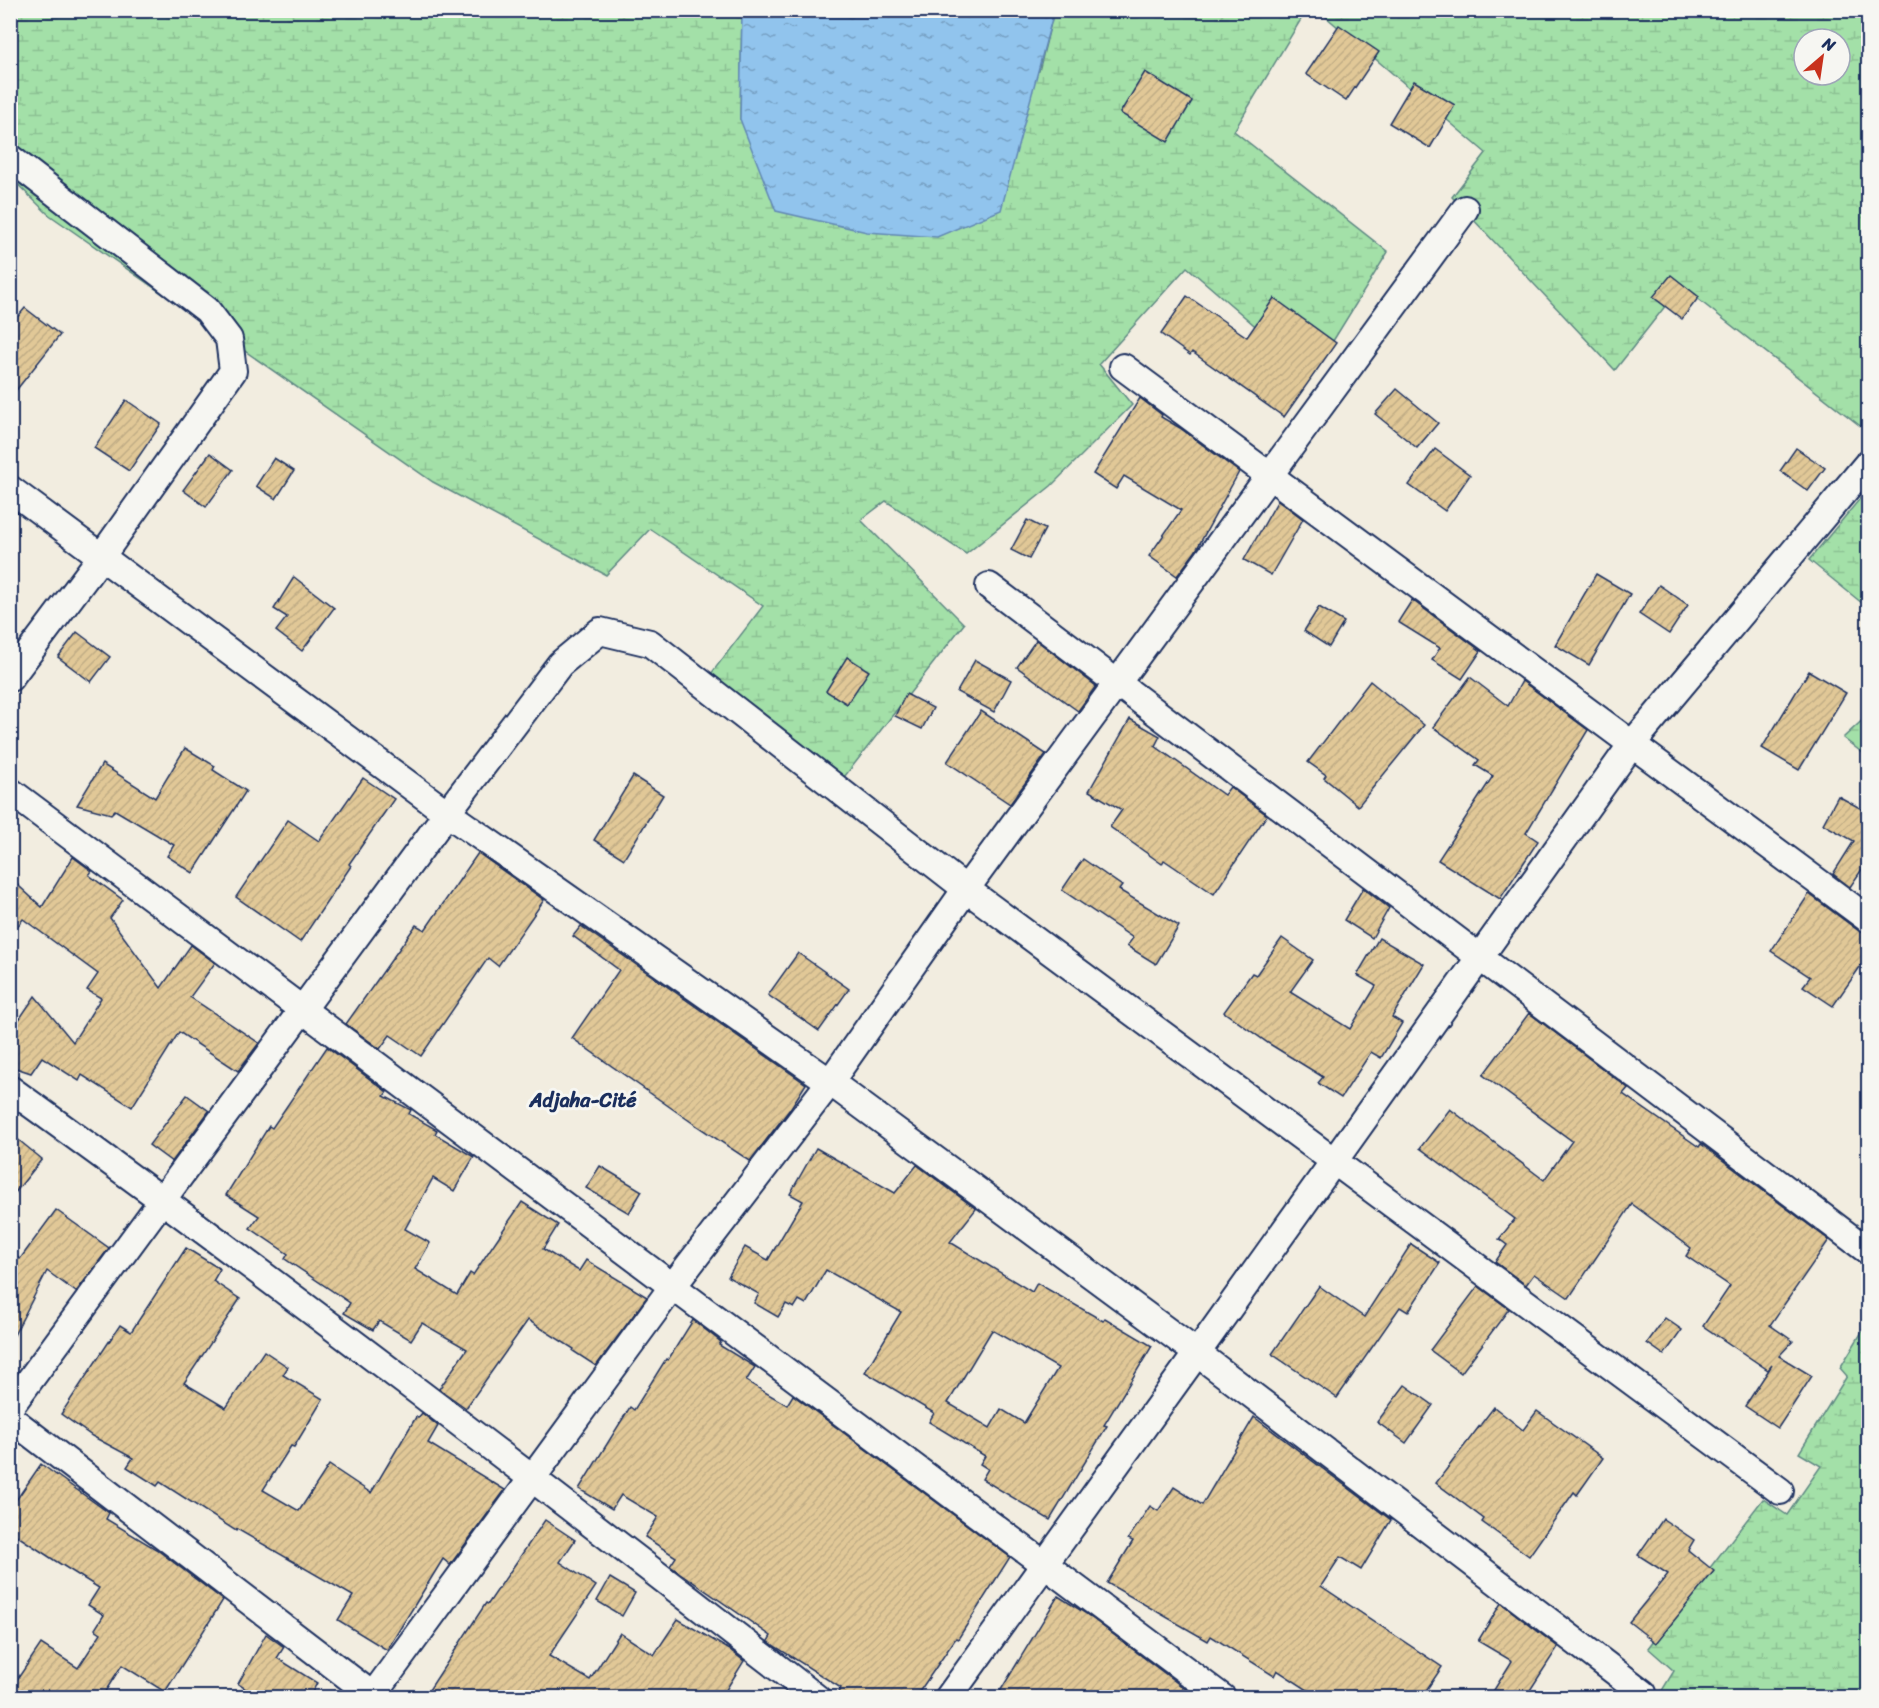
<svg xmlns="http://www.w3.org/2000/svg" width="1879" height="1708" viewBox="0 0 1879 1708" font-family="Sriracha,sans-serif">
	<defs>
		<pattern id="wetland-marsh" width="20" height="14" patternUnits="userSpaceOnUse" patternTransform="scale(1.5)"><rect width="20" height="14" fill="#a3e0a8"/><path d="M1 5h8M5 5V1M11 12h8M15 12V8" fill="none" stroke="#8cc093"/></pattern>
		<pattern id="water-ripples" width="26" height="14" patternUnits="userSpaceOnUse" patternTransform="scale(1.5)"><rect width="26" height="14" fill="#91c4ed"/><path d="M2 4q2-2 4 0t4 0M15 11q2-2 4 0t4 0" fill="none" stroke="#76a0c3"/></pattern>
		<pattern id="building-hatch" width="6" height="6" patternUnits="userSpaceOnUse" patternTransform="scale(1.5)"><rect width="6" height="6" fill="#e1c897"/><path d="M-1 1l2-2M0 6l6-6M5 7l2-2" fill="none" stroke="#c0ac85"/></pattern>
	</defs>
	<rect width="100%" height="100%" fill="#f2ede0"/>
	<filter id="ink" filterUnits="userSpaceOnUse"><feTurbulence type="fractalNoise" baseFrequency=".0167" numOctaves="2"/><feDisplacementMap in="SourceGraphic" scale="12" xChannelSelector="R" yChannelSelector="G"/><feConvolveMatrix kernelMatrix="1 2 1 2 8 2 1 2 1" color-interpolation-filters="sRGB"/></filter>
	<g filter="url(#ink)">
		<!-- wetland -->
		<g fill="url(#wetland-marsh)" stroke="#5f8883" stroke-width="1.5" fill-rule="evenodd">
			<polygon points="10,11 742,11 740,119 1039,71 1054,11 1306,11 1234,131 1388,252 1312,375 1187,267 1099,364 1132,405 1051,486 966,554 886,501 861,520 964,624 841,781 707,679 763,606 650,529 606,575 433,482 48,214 11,178"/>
			<path d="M1319 11H1868V432L1681 286 1615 370 1452 197 1486 153ZM1804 39H1840V75H1804Z"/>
			<polygon points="1868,489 1868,608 1809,560"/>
			<polygon points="1868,715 1868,757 1843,738"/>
			<polygon points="1868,1322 1868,1697 1658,1697 1674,1671 1648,1648 1763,1499 1787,1515 1821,1466 1799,1453 1847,1376 1840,1368"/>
		</g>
		<!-- water -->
		<polygon fill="url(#water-ripples)" stroke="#6288b4" stroke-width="1.5" points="742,11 1054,11 1001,210 937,237 867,232 776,211 740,119"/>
		<!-- building -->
		<g fill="url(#building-hatch)" stroke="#1b2f5e" stroke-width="1.5" fill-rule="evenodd">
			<polygon points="1339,25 1379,52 1346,101 1306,74"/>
			<polygon points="1145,72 1192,101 1168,142 1120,113"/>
			<polygon points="1414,81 1455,105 1430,148 1389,123"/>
			<polygon points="1671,275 1699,297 1682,319 1653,297"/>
			<polygon points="1187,296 1247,337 1274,298 1336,343 1284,417 1192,352 1190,355 1161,334"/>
			<polygon points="25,308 60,335 10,398 10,326"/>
			<polygon points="1397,389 1438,423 1417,448 1375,414"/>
			<polygon points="1140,398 1162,415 1161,417 1180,428 1239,472 1195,552 1177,576 1149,556 1181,510 1124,476 1116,489 1093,474"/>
			<polygon points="126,400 161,424 129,471 94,448"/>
			<polygon points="1796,448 1825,468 1808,491 1780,471"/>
			<polygon points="1435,449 1470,475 1445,511 1409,485"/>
			<polygon points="210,453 233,470 206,507 183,490"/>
			<polygon points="274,458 294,471 276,499 256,486"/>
			<polygon points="1278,500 1303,519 1271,575 1244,560"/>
			<polygon points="1027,520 1045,529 1029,559 1011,550"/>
			<polygon points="1596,574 1630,594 1589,665 1555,645"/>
			<polygon points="294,577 334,608 302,651 276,631 287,617 274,609"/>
			<polygon points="1659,585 1688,605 1669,634 1639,614"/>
			<polygon points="1412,600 1481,651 1462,679 1432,660 1440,648 1398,622"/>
			<polygon points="1319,607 1344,622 1329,647 1304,631"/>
			<polygon points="77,632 110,657 91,682 58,657"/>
			<polygon points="1036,640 1096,686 1078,711 1017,667"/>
			<polygon points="847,657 869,671 847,704 826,691"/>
			<polygon points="975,660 1011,680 994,712 957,692"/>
			<polygon points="1809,671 1846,693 1799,770 1762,748"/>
			<polygon points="1470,677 1508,706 1522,681 1588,730 1526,833 1538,841 1500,899 1438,860 1493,776 1475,765 1479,760 1433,727"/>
			<polygon points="1370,681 1424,725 1358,806 1324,778 1326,775 1308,762"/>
			<polygon points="906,694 933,708 922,729 895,716"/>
			<polygon points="981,711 1046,754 1010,804 947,762"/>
			<polygon points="1130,719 1160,736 1155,746 1224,795 1230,787 1267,815 1214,894 1164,860 1162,864 1110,827 1122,810 1089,791"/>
			<polygon points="185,748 215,766 213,770 246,791 193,873 167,856 174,845 115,810 111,814 77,805 102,764 155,798"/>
			<polygon points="633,776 663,795 624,859 594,840"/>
			<polygon points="363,778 394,799 349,864 351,866 300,942 236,897 288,820 319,841"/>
			<polygon points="1838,796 1869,813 1869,859 1850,887 1833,874 1854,841 1823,824"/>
			<polygon points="478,853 544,900 498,966 488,958 421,1056 390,1035 380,1049 346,1024 416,925 425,930"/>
			<polygon points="73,857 92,871 89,875 123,900 110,918 161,988 191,945 215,963 190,997 259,1043 238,1071 179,1032 132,1107 82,1075 79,1081 42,1057 31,1073 10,1066 10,1033 35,996 73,1042 101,998 87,990 98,974 23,919 10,936 10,878 42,907"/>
			<polygon points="1083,859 1122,886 1119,890 1179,926 1156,964 1127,946 1133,938 1062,890"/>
			<polygon points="1363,888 1389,908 1372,938 1344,920"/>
			<polygon points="1809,894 1859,931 1869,934 1869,954 1833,1006 1803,986 1810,977 1771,951"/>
			<polygon points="581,926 806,1084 790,1109 750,1161 694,1124 572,1038 619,970 573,936"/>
			<polygon points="1282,938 1313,960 1290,992 1350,1029 1376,986 1357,975 1379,938 1424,964 1392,1017 1402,1023 1381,1058 1371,1052 1341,1098 1318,1083 1323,1077 1268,1043 1224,1012 1252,973 1256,975"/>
			<polygon points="798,953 849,989 819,1031 768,995"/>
			<polygon points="1529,1013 1628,1088 1623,1094 1699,1147 1701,1144 1829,1240 1770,1325 1793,1341 1779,1356 1812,1376 1778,1428 1745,1406 1772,1365 1768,1370 1703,1326 1730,1286 1686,1256 1691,1248 1632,1204 1569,1298 1534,1274 1526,1285 1495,1262 1507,1245 1499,1239 1515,1219 1420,1148 1450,1109 1544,1180 1572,1141 1483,1075"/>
			<polygon points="327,1047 387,1092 384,1096 411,1110 409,1114 437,1130 435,1134 474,1157 454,1191 433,1178 405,1229 430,1243 415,1269 457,1295 470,1273 473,1275 522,1202 558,1225 543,1249 579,1271 586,1260 647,1297 596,1366 573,1351 574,1349 528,1320 466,1408 439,1389 467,1349 422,1323 411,1340 379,1321 373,1330 344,1313 350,1303 285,1259 288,1254 250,1228 259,1216 226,1195 269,1126 272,1128"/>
			<polygon points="187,1095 209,1111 172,1162 149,1145"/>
			<polygon points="10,1133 42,1159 10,1199"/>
			<path d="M816 1148 895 1193 917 1165 976 1209 950 1242 1032 1292 1037 1283 1103 1321 1105 1318 1152 1346 1104 1425 1107 1426 1050 1520 982 1479 988 1469 980 1464 985 1456 929 1422 934 1413 865 1372 901 1312 826 1270 806 1304 799 1300 794 1308 786 1304 778 1317 754 1303 759 1294 728 1277 745 1247 768 1260 803 1201 790 1194ZM992 1330 1058 1368 1024 1423 1001 1409 990 1428 948 1403Z"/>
			<polygon points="600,1166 642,1191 629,1213 586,1188"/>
			<polygon points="56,1210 109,1248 76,1292 47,1271 10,1343 10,1253 20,1259"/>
			<polygon points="1411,1244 1440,1263 1408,1312 1400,1307 1337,1398 1272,1354 1319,1286 1364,1317"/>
			<polygon points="186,1248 220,1269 213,1281 240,1299 184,1383 226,1408 264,1351 288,1367 283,1375 323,1399 294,1447 291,1446 263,1490 299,1511 329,1465 371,1493 416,1417 418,1418 422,1413 438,1426 428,1443 505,1490 450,1565 443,1559 387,1650 338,1620 353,1596 237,1529 236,1531 160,1482 157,1486 127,1467 133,1458 92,1436 61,1414 120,1325 131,1332"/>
			<polygon points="1478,1286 1509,1309 1461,1373 1430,1350"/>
			<polygon points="1665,1318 1682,1330 1664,1355 1647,1343"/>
			<polygon points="693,1320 721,1342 719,1345 755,1367 746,1381 787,1405 793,1395 1010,1557 958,1639 956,1638 915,1698 834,1698 841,1688 776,1647 768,1641 771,1636 670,1566 676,1557 645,1537 658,1517 621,1495 612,1509 579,1489 630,1407 634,1410 666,1359 668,1360"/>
			<polygon points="1405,1385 1433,1405 1406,1443 1377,1422"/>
			<polygon points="1494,1407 1523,1430 1537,1411 1603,1458 1577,1495 1574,1492 1529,1556 1482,1522 1484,1519 1436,1483"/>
			<polygon points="1254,1417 1391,1520 1361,1570 1340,1557 1321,1586 1442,1667 1421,1698 1320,1698 1277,1670 1274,1676 1211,1636 1208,1641 1107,1583 1133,1541 1128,1539 1150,1506 1158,1511 1174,1487 1202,1505"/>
			<polygon points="41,1464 109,1513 106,1519 156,1549 223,1600 165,1692 122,1665 101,1698 10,1698 10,1690 41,1644 78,1668 101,1633 95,1629 104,1615 88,1605 99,1588 54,1560 10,1531 10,1509"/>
			<polygon points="1663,1519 1694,1540 1688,1550 1714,1571 1656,1643 1629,1622 1668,1574 1638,1555"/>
			<polygon points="545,1520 575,1540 560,1562 596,1586 549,1656 590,1680 620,1633 654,1655 678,1619 730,1650 744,1661 721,1698 441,1698 429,1690 486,1603 488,1604"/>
			<polygon points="610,1578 635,1593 622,1616 597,1601"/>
			<polygon points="1058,1596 1085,1613 1197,1698 996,1698"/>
			<polygon points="1501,1603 1558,1647 1525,1698 1489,1698 1512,1661 1478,1641"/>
			<polygon points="266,1634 284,1647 277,1658 317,1683 309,1698 260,1698 238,1684"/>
		</g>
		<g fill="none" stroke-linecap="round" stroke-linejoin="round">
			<defs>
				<g id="street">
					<polyline points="10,158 207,310 229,339 233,371 101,557 10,678"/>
					<polyline points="1123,367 1868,919"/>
					<polyline points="10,489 447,813 830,1082 1197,1353 1643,1693"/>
					<polyline points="989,586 1868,1251"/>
					<polyline points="10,791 1223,1698"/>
					<path d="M10 1089C283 1286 551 1492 817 1698"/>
					<polyline points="10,1407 447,813 560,664 600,631 650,643 966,889 1780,1491"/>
					<polyline points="10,1418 376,1698"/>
					<polyline points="371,1698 673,1286 830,1082 966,889 1465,209"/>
					<polyline points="948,1698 1197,1353 1632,744 1868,463"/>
				</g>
			</defs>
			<!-- street casing -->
			<use href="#street" stroke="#1b2f5e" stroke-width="30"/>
			<!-- street -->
			<use href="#street" stroke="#f6f6f2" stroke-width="26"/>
		</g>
	</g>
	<g text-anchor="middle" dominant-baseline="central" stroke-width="6" stroke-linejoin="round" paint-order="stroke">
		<!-- neighbourhood labels -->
		<g font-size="20" font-weight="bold" fill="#1b2f5e" stroke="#f6f6f2">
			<text x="583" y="1100">Adjaha-Cité</text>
		</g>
	</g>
	<!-- margin -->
	<rect width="1879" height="1708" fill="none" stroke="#f6f6f2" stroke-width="36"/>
	<rect x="18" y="18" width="1843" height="1672" fill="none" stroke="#1b2f5e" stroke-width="2" filter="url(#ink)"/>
	<!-- north arrow -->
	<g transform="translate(1822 57) rotate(29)"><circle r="28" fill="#f6f6f2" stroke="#9ea6b7" stroke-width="1.5"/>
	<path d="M0-4.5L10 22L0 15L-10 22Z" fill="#c8321e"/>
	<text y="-9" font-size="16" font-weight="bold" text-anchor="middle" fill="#1b2f5e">N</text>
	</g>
</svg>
